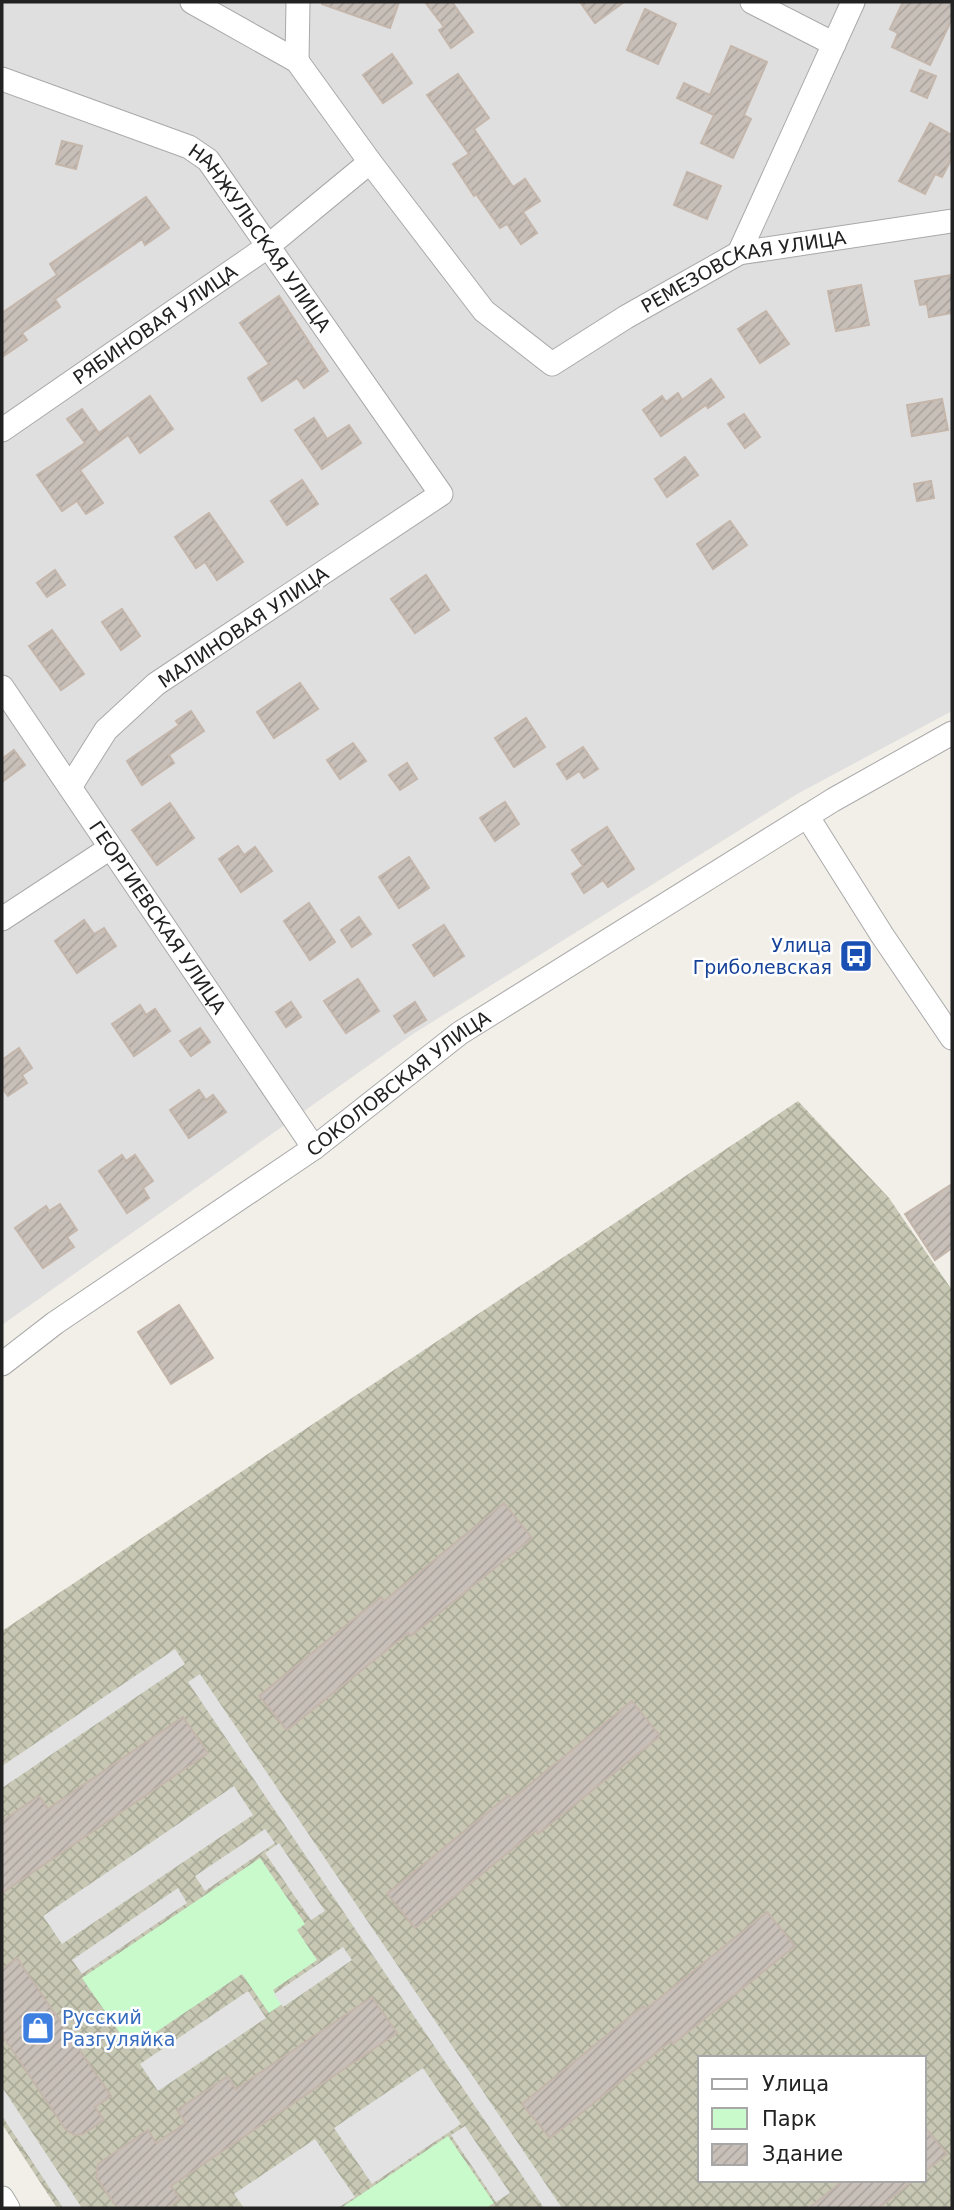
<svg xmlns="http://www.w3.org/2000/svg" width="954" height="2210" viewBox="0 0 954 2210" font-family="'DejaVu Sans',sans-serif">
	<defs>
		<pattern id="construction-cross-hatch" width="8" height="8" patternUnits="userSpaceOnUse" patternTransform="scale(1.75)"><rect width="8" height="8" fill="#c7c7b4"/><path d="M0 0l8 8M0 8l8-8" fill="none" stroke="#abab9a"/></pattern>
		<pattern id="building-hatch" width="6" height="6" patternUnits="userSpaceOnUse" patternTransform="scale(1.75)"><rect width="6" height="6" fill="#c7bfb8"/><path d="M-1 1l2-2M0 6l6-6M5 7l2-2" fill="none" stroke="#aba49e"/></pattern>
	</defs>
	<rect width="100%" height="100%" fill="#f2efe9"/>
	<!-- residential -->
	<polygon fill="#e0dfdf" points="2,2 952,2 952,711 797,794 413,1034 2,1325"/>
	<!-- construction -->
	<path fill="url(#construction-cross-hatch)" fill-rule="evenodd" d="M798 1101 889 1198 952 1290V2208H57L2 2124V1631ZM700 2058H924V2180H700Z"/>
	<!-- park -->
	<g fill="#c8facc">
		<polygon points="260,1858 305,1924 297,1930 317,1960 273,1990 282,2004 269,2013 242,1974 131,2049 82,1978"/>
		<polygon points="448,2136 494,2203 486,2208 341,2208"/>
	</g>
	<!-- parking -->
	<g fill="#e2e2e2">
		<polygon points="175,1649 185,1664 2,1788 2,1766"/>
		<polygon points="200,1674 562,2208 544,2208 188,1682"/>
		<polygon points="234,1786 253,1815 62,1944 43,1916"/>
		<polygon points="265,1829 275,1843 205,1891 195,1876"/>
		<polygon points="279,1843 325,1911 311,1920 265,1853"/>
		<polygon points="178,1888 187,1903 82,1974 72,1960"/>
		<polygon points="343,1947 352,1960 283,2007 274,1994"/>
		<polygon points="248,1991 266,2018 158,2091 140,2064"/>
		<polygon points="423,2068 461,2124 372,2184 334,2128"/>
		<polygon points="2,2087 82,2208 63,2208 2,2116"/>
		<polygon points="465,2126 510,2193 496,2202 451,2135"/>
		<polygon points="315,2139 355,2197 338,2208 244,2208 234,2194"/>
	</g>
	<!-- building -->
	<g fill="url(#building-hatch)" stroke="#c4b6ab" stroke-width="2">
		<polygon points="322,2 399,2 390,28 322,4"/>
		<polygon points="425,2 452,2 473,32 451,48 439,30 444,27"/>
		<polygon points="580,2 624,2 595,23"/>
		<polygon points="903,2 952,2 952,19 930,65 892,47 898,33 890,29"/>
		<polygon points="645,9 676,24 658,64 627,50"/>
		<polygon points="731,46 767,62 744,115 751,119 733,158 701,143 714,115 677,98 684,83 710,95"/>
		<polygon points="392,54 412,83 383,103 363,75"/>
		<polygon points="920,70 936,76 927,98 911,91"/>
		<polygon points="458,74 489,118 474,129 513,187 525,179 540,201 523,212 537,233 521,244 507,224 500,228 476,194 474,196 453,164 469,154 427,95"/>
		<polygon points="930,123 952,135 952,158 942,177 935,174 925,194 899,181"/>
		<polygon points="62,141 82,146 76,169 56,164"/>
		<polygon points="687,172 721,186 707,219 674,205"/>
		<polygon points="146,197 169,228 145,245 142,239 55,299 60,307 22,333 27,340 2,357 2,313 57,275 50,264"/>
		<polygon points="952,275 952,313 929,317 927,304 920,305 915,281"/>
		<polygon points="861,285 869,325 836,331 828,291"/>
		<polygon points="279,296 328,371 304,388 297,378 262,401 248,378 269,364 240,323"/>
		<polygon points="766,311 789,344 760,363 738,329"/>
		<polygon points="711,379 724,397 708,408 706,405 661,436 643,410 662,396 666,402 678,393 682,400"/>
		<polygon points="150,396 173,429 140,453 128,435 80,470 103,503 86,514 77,501 62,511 37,475 85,443 67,419 82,409 99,433"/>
		<polygon points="942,399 948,430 912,436 907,405"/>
		<polygon points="744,414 760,437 745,448 728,424"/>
		<polygon points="314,418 327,439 349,425 361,443 322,469 295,430"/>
		<polygon points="685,457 698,475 667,497 655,479"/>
		<polygon points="302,480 318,504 287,525 271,501"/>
		<polygon points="931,481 934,498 917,501 914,484"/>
		<polygon points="209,513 243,562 217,580 205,562 196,568 175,537"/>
		<polygon points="730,521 747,545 713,569 697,544"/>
		<polygon points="55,570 65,585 47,597 37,583"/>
		<polygon points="426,575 449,610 415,633 391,599"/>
		<polygon points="122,609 140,636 121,650 102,622"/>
		<polygon points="52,630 84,674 61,690 29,646"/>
		<polygon points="300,683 318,709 274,738 257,712"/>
		<polygon points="191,711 204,731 169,755 174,763 142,785 127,761 179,725 176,721"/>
		<polygon points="526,718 545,747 514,767 495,738"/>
		<polygon points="353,743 366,761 340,779 327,760"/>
		<polygon points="583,747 598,769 584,778 579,771 567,779 557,764"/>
		<polygon points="14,750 25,765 2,782 2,759"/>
		<polygon points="407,763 417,779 400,790 389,775"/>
		<polygon points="505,802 519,824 495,841 480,818"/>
		<polygon points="170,803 194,838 157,865 132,830"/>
		<polygon points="607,827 634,869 608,887 603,880 584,893 572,874 583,866 572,850"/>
		<polygon points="238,846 244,855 255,847 272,871 241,892 219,859"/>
		<polygon points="409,857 429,888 399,908 379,877"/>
		<polygon points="309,903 335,942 310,960 284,921"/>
		<polygon points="359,917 371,934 352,947 341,930"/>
		<polygon points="84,920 94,934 104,928 116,946 77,973 55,941"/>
		<polygon points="444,925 464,956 434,976 413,945"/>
		<polygon points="358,979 379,1011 346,1033 324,1001"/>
		<polygon points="291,1002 301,1017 286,1027 276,1012"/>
		<polygon points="415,1002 426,1020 405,1033 394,1016"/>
		<polygon points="140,1005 146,1015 155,1009 170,1031 134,1056 112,1024"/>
		<polygon points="200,1028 210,1042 191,1056 180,1041"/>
		<polygon points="19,1048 32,1068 22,1075 27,1083 8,1096 2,1088 2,1060"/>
		<polygon points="199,1090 206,1100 213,1095 226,1112 189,1138 170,1110"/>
		<polygon points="122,1155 126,1161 135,1155 153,1181 143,1188 149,1198 127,1213 99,1171"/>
		<polygon points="952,1184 952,1248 935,1260 905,1214"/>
		<polygon points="60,1204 77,1230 67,1237 74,1247 43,1268 15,1228 46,1206 49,1211"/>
		<polygon points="179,1305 213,1358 171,1384 138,1332"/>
		<polygon points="504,1503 532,1538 411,1636 408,1633 287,1730 259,1696 381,1597 384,1601"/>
		<polygon points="632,1701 660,1736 538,1834 536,1830 415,1928 387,1894 509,1795 512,1799"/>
		<polygon points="183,1717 208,1753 2,1893 2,1821 39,1796 48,1809"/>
		<polygon points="767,1912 795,1946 673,2044 671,2041 550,2138 522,2104 643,2006 646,2009"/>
		<polygon points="17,1958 111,2096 95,2107 104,2120 83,2134 75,2135 66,2130 2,2035 2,1969"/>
		<polygon points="372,1997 397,2033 171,2186 180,2199 166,2208 117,2208 96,2177 98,2164 148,2130 156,2143 186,2123 177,2110 228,2076 236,2089"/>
		<polygon points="924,2126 947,2154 924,2172"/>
		<polygon points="844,2180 914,2180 879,2208 809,2208"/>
	</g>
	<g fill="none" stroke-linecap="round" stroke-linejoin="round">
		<defs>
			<g id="street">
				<path id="s1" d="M192 2 297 61 370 162 484 311 552 364 626 317 739 253 952 221"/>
				<polyline points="752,2 834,44"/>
				<polyline points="297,61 298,2"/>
				<path id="s2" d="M2 79 189 147 208 160 441 494 156 684 106 730 70 787"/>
				<polyline points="739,253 853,2"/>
				<path id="s3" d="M2 430 267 247 370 162"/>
				<path id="s4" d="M2 687 314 1148"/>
				<polyline points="807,816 882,935 952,1038"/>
				<polyline points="2,919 110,848"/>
				<path id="s5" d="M2 1364 55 1323 314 1148 460 1033 833 800 952 733"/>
				<polyline points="2,2198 8,2208"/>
			</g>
		</defs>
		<!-- street casing -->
		<use href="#street" stroke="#a9a9a9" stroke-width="25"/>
		<!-- street -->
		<use href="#street" stroke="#fff" stroke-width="23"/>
	</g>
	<!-- icons -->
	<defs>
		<symbol id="bus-square" viewBox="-11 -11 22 22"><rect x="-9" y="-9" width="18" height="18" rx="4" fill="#1a4fb4" stroke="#fff"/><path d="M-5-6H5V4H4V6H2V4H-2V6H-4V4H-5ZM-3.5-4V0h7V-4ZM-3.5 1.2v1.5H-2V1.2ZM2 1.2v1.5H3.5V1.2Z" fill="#fff"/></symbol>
		<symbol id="shop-square" viewBox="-11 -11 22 22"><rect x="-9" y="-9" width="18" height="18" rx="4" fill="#3f7fe0" stroke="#fff"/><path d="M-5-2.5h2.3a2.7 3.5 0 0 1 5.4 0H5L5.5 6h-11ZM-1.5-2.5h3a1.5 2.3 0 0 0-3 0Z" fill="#fff"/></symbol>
	</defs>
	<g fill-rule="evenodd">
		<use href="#bus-square" x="837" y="937" width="38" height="38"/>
		<use href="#shop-square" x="19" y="2009" width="38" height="38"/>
	</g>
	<g text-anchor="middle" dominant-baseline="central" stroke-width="5" stroke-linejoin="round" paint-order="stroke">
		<!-- street labels -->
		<g font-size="19" fill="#222" stroke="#fff">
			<text stroke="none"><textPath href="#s2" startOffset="315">НАНЖУЛЬСКАЯ УЛИЦА</textPath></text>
			<text stroke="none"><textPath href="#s1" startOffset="735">РЕМЕЗОВСКАЯ УЛИЦА</textPath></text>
			<text stroke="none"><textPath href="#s3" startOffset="186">РЯБИНОВАЯ УЛИЦА</textPath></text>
			<text transform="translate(243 627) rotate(-34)">МАЛИНОВАЯ УЛИЦА</text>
			<text stroke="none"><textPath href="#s4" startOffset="278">ГЕОРГИЕВСКАЯ УЛИЦА</textPath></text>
			<text stroke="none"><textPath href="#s5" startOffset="486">СОКОЛОВСКАЯ УЛИЦА</textPath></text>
		</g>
		<!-- transit labels -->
		<g font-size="19" fill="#164399" stroke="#fff" text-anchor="end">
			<text x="832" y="945">Улица<tspan x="832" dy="22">Гриболевская</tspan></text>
		</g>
		<!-- shop labels -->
		<g font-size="19" fill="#366cbe" stroke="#fff" text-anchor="start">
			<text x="62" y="2017">Русский<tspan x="62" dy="22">Разгуляйка</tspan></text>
		</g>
	</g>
	<!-- border -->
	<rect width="954" height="2210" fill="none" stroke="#222222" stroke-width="7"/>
	<!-- legend -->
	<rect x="698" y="2056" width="228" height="126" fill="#ffffff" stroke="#a7a7a7" stroke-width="2"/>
	<rect x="712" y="2079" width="35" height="10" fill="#ffffff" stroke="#a7a7a7" stroke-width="2"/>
	<text x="762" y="2091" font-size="21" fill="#222222">Улица</text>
	<rect x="712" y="2108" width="35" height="21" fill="#c8facc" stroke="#a7a7a7" stroke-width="2"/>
	<text x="762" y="2126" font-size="21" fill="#222222">Парк</text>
	<rect x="712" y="2144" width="35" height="21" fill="url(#building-hatch)" stroke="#a7a7a7" stroke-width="2"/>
	<text x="762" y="2161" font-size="21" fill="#222222">Здание</text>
</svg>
